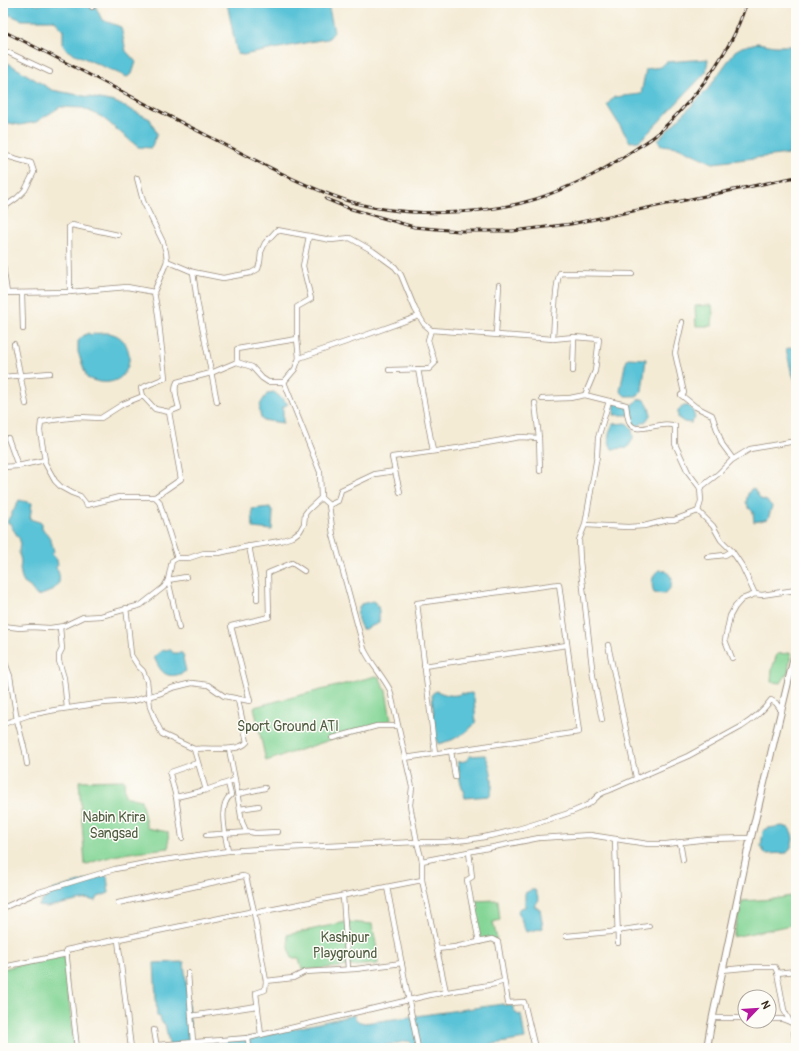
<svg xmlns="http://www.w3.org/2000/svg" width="799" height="1051" viewBox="0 0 799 1051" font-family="Pangolin,sans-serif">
	<rect width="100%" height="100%" fill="#fdfcf7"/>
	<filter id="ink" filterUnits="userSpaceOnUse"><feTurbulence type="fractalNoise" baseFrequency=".025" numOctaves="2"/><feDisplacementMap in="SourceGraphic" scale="8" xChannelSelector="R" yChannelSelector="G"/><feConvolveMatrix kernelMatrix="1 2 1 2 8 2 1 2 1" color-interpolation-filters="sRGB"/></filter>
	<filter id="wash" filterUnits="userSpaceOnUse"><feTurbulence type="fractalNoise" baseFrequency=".012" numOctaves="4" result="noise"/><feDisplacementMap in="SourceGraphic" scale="16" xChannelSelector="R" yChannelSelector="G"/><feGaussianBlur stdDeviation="0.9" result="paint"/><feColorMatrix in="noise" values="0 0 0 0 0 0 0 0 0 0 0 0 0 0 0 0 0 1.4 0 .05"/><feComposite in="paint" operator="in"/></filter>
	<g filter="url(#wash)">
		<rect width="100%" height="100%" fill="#f4ebd5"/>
		<!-- green -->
		<g fill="#84d596" stroke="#60805a">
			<polygon points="712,305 713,315 712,326 696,326 695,306"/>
			<polygon points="791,653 788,672 781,683 771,682 772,669 777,654"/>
			<polygon points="376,676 379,677 386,691 391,720 266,761 254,707"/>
			<path d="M124 780 125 796 141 800 147 828 168 832 169 848C141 851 112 854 85 865L79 781Z"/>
			<polygon points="796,895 796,924 733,937 742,901 774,899"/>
			<polygon points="498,900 500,920 493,922 497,939 480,942 473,901"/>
			<polygon points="346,922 372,924 376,943 378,964 302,970 299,958 291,958 287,935"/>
			<polygon points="64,953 74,1048 3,1048 3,969"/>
		</g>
		<!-- water -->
		<g fill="#5ac3d7" stroke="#4a767a">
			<polygon points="3,3 30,3 39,5 42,3 94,3 102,20 121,27 126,51 136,62 132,74 127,77 68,51 63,45 63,30 54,20 22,20 3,12"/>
			<polygon points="227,3 328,3 334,32 328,39 320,40 243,55 238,54 236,48"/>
			<polygon points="757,43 775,46 796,46 796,153 713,163 678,147 661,145 658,140 708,89 735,51 742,47"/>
			<polygon points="708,59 706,72 647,134 639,141 630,142 607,105 614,97 641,94 646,69 661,67 666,62"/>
			<polygon points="3,60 52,90 115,102 150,119 157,134 151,148 138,147 102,117 83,108 60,107 36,122 20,125 3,122"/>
			<path d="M88 333 91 335C95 332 98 334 103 333 142 330 138 400 87 378L78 352V341L83 336Z"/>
			<polygon points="796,346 796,383 791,370 786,349"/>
			<polygon points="628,358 646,359 642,391 637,396 625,396 620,391 625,365"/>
			<path d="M274 392 288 404 283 407V423L262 420C257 406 260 404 268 393Z"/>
			<polygon points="643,399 647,403 651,414 646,421 638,426 632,423 630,406 638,400"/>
			<polygon points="615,402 627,403 629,415 614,415"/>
			<polygon points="684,406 689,406 693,411 695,418 691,423 684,422 678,418 678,410"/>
			<path d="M626 423C632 427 633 432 633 439L627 448 612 449C607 439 608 434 613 424Z"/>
			<polygon points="753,488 761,499 767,501 772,506 768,519 754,522 753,512 749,508 746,502 748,494 751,489"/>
			<path d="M19 500 32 503 30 519 42 523V529C50 535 52 542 54 552L52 554 57 560 58 565 56 567C66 585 53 592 37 596L30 587 24 583 22 579 20 569 21 562 19 552 20 540 11 526V524L7 522Z"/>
			<polygon points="270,507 273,513 272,530 253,528 252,509"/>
			<path d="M659 570 666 571 672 578 671 587 665 594 654 593C651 585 651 575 659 570Z"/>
			<path d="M373 601C381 606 379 615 379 623L365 629H362C357 619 355 614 361 604Z"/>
			<path d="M170 649 173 653H182L184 657 183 658 186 671C183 673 180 674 177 675 163 678 159 668 154 657L161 651Z"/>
			<path d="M436 691C444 694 454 698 462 693L464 694 472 693 474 698 476 723 466 732 452 740 438 744 435 736 432 694Z"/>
			<path d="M485 755C490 763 496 788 489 796L465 798 460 780 458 762C464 761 467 762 469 756Z"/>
			<path d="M783 826 789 828C795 836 794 845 787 853L765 854 761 846 763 831 768 828Z"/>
			<polygon points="104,875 107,876 109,893 98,897 96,901 87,899 47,907 38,906 52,890"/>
			<polygon points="531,890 535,890 539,900 534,906 540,909 543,928 526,932 518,911 520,908 525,907 525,893"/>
			<path d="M184 962 192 1044 262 1036 354 1015C356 1021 359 1022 365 1023L503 1004V1005L513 1006V1009L518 1015 521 1014 525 1039 468 1048H416L409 1041 369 1048H170L165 1024 162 1023 160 1017 157 1016 154 963Z"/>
		</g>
	</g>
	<g filter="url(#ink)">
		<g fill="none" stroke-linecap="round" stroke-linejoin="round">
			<defs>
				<g id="minor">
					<polyline points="89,3 92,7"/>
					<polyline points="3,50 50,72"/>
					<polyline points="3,155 31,163 34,172 25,190 17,198 3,208"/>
					<polyline points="137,178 143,201 163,242 166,252 167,261 154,292 158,314 165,378 141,388 143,396"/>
					<polyline points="167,261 193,272 223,278 251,273 258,269 260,262 261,252 265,243 277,230 331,240 350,238 373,251 395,267 401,275 415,309 424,324 431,330 553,339 574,337 599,339 595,371 585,395 609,401 598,438 597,456 585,525 579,540 580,561 593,676 602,720"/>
					<polyline points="3,265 7,293"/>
					<polyline points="193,272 197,301 217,402"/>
					<polyline points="70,292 69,227 72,225 118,235"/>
					<polyline points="3,293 70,292 127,287 154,292"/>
					<polyline points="22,293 23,329"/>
					<polyline points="682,322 675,353 684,393 681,395 696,407 712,415 722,444 733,459"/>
					<polyline points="496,334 499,285"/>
					<path d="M553 339C554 326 555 281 560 273L632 274"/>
					<polyline points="14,344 26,404"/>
					<polyline points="299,358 369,334 419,316"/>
					<polyline points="237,362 237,349 297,339"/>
					<polyline points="418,369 433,451"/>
					<polyline points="389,370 429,369 435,363 428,340 431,330"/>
					<polyline points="573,371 574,337"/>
					<polyline points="3,377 50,373"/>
					<polyline points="542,399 570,398 585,395"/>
					<path d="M609 401 626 405C627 410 627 416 629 421 633 438 662 419 675 426V444L688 472 700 488 701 501 698 511"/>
					<polyline points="535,403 539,438 540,471"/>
					<polyline points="8,438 18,466"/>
					<polyline points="45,460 40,431 41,422 52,420 78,417 101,418 123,404 143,396 155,409 169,412"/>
					<polyline points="3,467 18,466 45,460 45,463 55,481 61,487 72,493 80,496 87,505 119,497 155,497 159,501 177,558"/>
					<polyline points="395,471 400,492"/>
					<polyline points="700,488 718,474 732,460 750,449 796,441"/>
					<path d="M155 497 181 479 169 412 179 408C177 400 173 389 177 382L211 373 237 362 252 367 262 378 268 382H284L295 369 299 358 297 339V307L311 299 303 266 309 236"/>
					<polyline points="321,498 329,505 338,501 341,490 375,474 395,471 392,457 458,448 520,437 539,438"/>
					<path d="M329 505 333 535 364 649C371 664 382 675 390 690L412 787 410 805 417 842C462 844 502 835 544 821 559 816 573 813 587 805 592 803 595 798 599 795 602 793 606 791 610 790L688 756 741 727C752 720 763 711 771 700L776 703 781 710"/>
					<polyline points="698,511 713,526 721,540 732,551 742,566 755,594"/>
					<polyline points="585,525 628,527 644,526 668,520 674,520 698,511"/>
					<polyline points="249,546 257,588 257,599"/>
					<polyline points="707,557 725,555 732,551"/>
					<polyline points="126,608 128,624 131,655 138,666 143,671 147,681 150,707 156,722 162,734 194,749 206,790"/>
					<polyline points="3,626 20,628 31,627 50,628 64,626 83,617 101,616 141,605 164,587 168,580 172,561 177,558 189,558 204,553 219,553 245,547 280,541 292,537 300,531 304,524 305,514 308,510 321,498 320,472 284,382"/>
					<polyline points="60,627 62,649 59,655 59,661 64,678 67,708"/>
					<polyline points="179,628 168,580 186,577"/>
					<polyline points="608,645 636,777"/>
					<polyline points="3,657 10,676 17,720 25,751 27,764"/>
					<polyline points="732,658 725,640 730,616 735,607 742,599 755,594 762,595 796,590"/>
					<polyline points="424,666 567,645"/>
					<polyline points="3,724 29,715 55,710 103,703 133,701 161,693 172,688 192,683 208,685 224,696 250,701 231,626 269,617 268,573 292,563 304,571"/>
					<polyline points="333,738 377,726 398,726"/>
					<path d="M194 749C208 747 238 753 247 742L238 700"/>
					<polyline points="229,749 235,780"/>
					<polyline points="451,751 455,777"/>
					<polyline points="405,758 579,732 559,584 417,603 435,753"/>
					<polyline points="197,763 171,772 170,774 176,797 206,790 235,780 242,822 246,831 255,833 278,832"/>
					<polyline points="238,794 265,788"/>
					<polyline points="176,797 182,838"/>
					<polyline points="240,809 259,806"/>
					<polyline points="206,835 249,832"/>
					<polyline points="615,839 618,943"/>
					<polyline points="680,842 683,860"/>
					<path d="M228 851C226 836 217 805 231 795L228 783"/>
					<polyline points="469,852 472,877 467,880 479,942"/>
					<polyline points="422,880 446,992"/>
					<polyline points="387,887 418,1048"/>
					<polyline points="343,896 348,969"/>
					<polyline points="118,903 243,876 246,877 254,911"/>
					<polyline points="3,908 36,893 115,869 156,861 228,851 259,849 417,842 422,861"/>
					<polyline points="254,913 266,981 293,978 305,972 356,969 402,963"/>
					<polyline points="566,936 610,932 649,926"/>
					<polyline points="118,940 131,1048"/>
					<polyline points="437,949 455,947 492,939 498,942 508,1003 524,1002 535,1048"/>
					<polyline points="3,967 67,954"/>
					<polyline points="722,970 754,967 775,967 777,972 784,1010 790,1022 796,1025"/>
					<polyline points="188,973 193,1042"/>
					<polyline points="777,973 796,971"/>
					<polyline points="191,1016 257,1006"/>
					<polyline points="712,1018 745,1018"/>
					<polyline points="769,1019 782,1019 790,1022"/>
					<polyline points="794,1024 794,1032 796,1046"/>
					<polyline points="154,1030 157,1048"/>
					<polyline points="261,1035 256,993 265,990 266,981"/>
					<polyline points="248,1038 249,1048"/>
					<polyline points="157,1045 248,1038 430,995 495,984 504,981"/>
					<polyline points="77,1048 66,950 254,911 254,913 422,880 422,861 539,838 590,835 648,844 666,844 708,839 751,838"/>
				</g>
				<polyline id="major" points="707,1048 710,1030 747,854 796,649"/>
			</defs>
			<!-- minor casing -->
			<use href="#minor" stroke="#988a7a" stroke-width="6"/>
			<!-- major casing -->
			<use href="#major" stroke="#988a7a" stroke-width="8"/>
			<!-- minor -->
			<use href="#minor" stroke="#fff" stroke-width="4.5"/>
			<!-- major -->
			<use href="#major" stroke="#fff" stroke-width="6"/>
			<defs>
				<g id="rail">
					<path d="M3 31C71 64 138 101 206 135 252 158 297 184 345 200 400 218 481 216 536 199 554 193 572 185 589 177 605 169 619 160 634 150 641 145 649 141 656 135 686 108 712 75 732 39 738 28 742 15 747 3"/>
					<polyline points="326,199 348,208 414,227 459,231 513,231 571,224 796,177"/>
				</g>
			</defs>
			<!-- rail casing -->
			<use href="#rail" stroke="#3b2a1e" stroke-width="3"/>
			<!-- rail -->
			<use href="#rail" stroke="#fdfcf7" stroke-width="1.5" stroke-dasharray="4.5" stroke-linecap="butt"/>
		</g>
	</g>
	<g text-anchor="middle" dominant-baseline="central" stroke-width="3" stroke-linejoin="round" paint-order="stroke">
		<!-- park labels -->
		<g font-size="14" fill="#515d42" stroke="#fdfcf7">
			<text x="288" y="726">Sport Ground ATI</text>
			<text x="114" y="817">Nabin Krira<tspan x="114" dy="16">Sangsad</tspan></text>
			<text x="345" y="937">Kashipur<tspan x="345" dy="16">Playground</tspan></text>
		</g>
	</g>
	<!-- margin -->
	<rect width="799" height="1051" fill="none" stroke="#fdfcf7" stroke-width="16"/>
	<!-- north arrow -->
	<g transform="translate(757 1009) rotate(65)"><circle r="19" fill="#fdfcf7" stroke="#afa8a0"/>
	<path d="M0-3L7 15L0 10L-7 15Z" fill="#b5179e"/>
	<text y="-6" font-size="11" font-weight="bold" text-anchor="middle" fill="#3b2a1e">N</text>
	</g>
</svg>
